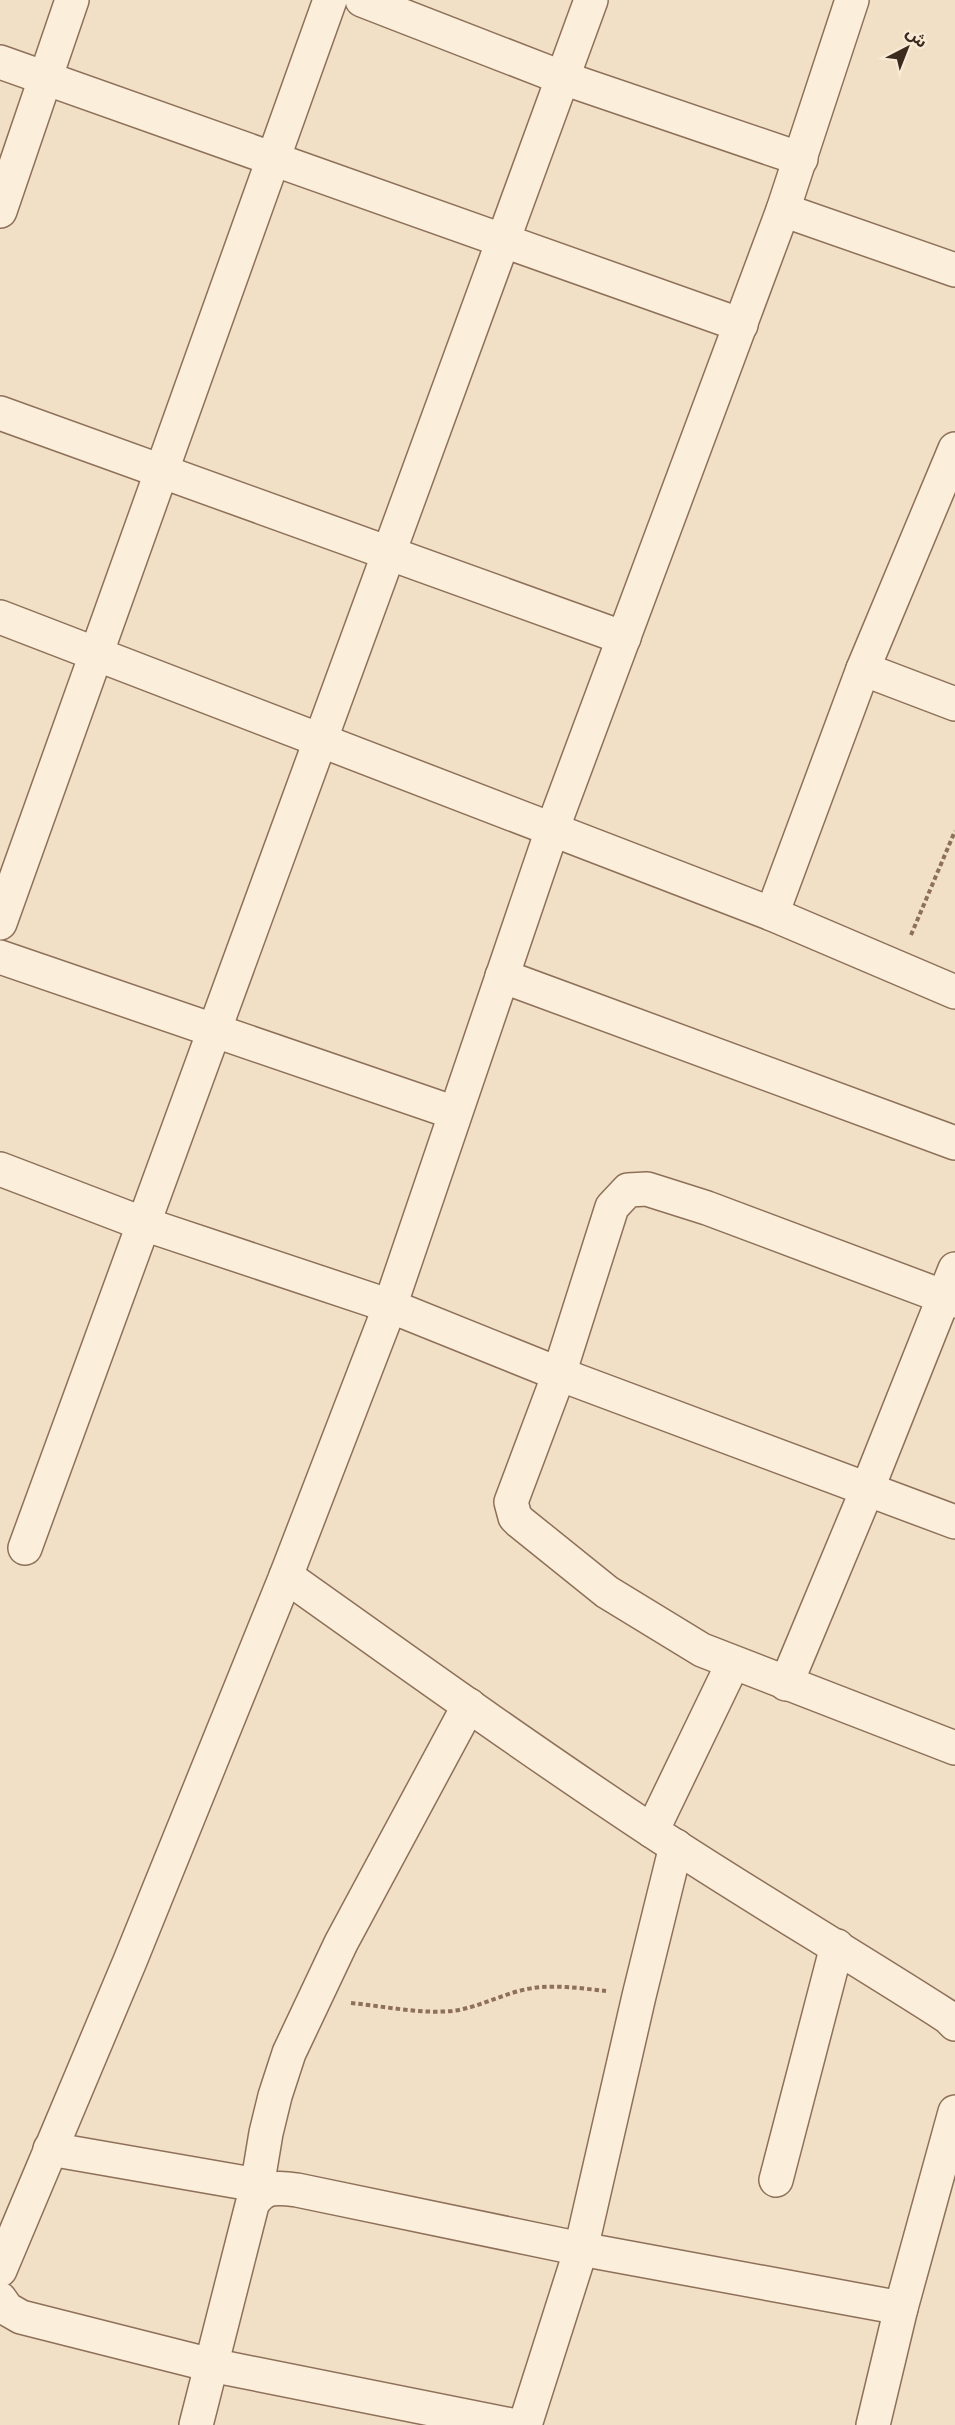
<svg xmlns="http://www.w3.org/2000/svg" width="955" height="2425" viewBox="0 0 955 2425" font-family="'Source Serif 4','Noto Sans Arabic',serif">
	<rect width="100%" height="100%" fill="#f1e0c6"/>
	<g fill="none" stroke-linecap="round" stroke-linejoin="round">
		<defs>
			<g id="minor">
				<polyline points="362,0 563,78 801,159"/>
				<polyline points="0,62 741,325"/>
				<polyline points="783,210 955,270"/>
				<polyline points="0,211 72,0"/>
				<polyline points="0,413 624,638"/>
				<polyline points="0,617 772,914 955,992"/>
				<polyline points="863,669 955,704"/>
				<polyline points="772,914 863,669 955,449"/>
				<polyline points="0,923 330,0"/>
				<polyline points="0,957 455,1113"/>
				<polyline points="502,976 955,1143"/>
				<polyline points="0,1169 144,1224 390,1306 559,1374 955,1522"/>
				<polyline points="955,1301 707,1208 647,1189 628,1190 612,1207 559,1374 511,1502 515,1517 520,1522 607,1592 702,1650 955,1748"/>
				<polyline points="25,1548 591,0"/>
				<path d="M286 1576C407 1662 528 1749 652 1831 749 1895 850 1954 948 2017L955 2024"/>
				<polyline points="786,1684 867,1490 955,1269"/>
				<polyline points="652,1831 733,1663"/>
				<polyline points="50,2149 257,2185"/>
				<polyline points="776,2180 837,1946"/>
				<polyline points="255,2199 266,2133 275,2096 289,2053 341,1943 469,1705"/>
				<polyline points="0,2270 130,1961 286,1576 390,1306 552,830 783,210 852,0"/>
				<polyline points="0,2299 7,2309 21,2317 211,2365 511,2425"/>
				<path d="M196 2425 252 2205C262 2186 277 2187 297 2190L581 2249 901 2308"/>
				<polyline points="525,2425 581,2249 639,1996 676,1846"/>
				<polyline points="873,2425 901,2308 955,2112"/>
			</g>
		</defs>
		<!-- minor casing -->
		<use href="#minor" stroke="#8e705a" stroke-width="36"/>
		<!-- path -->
		<g stroke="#8e705a" stroke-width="4" stroke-dasharray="4.5 3" stroke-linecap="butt">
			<polyline points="911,935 955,831"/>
			<path d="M351 2003C383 2006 419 2014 452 2011 476 2008 496 1997 519 1991 547 1983 578 1988 606 1991"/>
		</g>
		<!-- minor -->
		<use href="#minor" stroke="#fbeeda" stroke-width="33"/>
	</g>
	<!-- north arrow -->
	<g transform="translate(907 48) rotate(42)" stroke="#f8ebd6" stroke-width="4.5" paint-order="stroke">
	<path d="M0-4.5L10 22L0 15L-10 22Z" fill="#3d2a1f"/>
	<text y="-9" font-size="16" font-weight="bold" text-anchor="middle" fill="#3d2a1f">ش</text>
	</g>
</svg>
